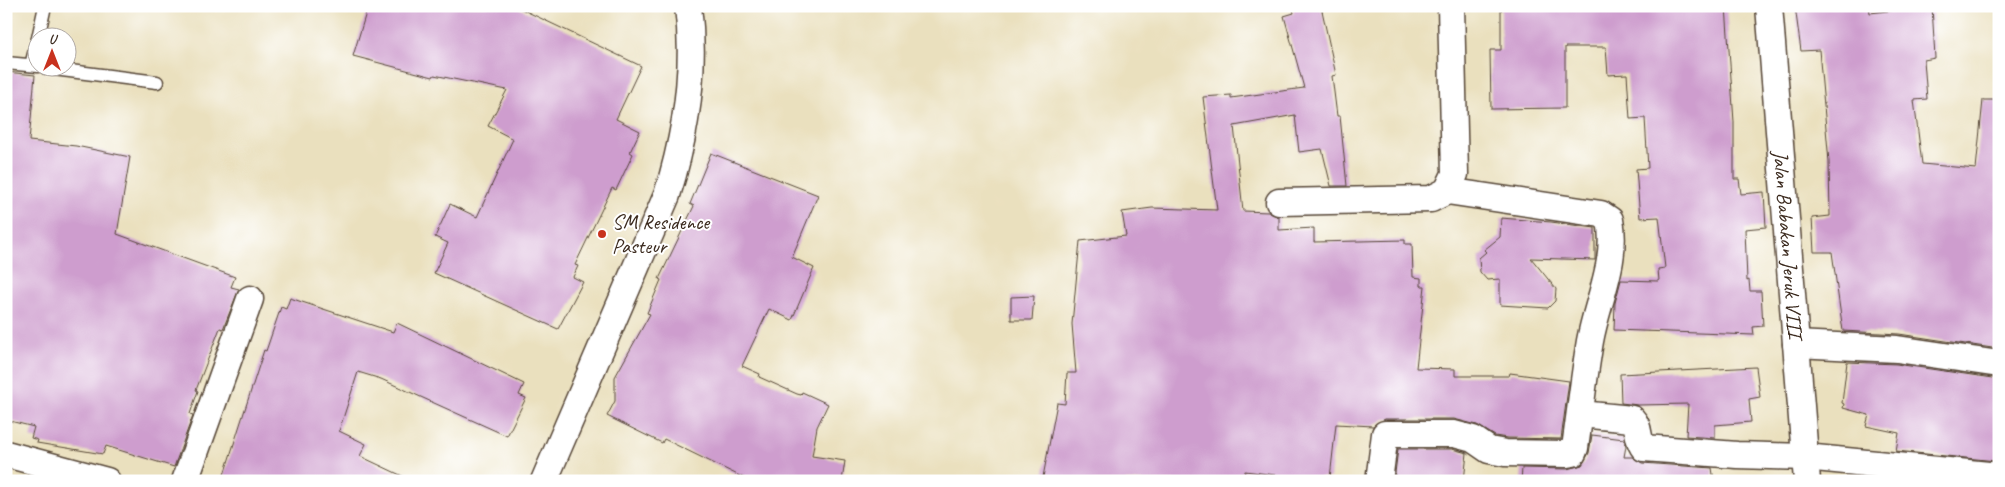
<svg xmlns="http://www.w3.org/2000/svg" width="2005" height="487" viewBox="0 0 2005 487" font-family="Caveat,sans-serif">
	<rect width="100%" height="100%" fill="#fff"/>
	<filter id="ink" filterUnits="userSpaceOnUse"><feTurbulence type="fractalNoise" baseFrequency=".02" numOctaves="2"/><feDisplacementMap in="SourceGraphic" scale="10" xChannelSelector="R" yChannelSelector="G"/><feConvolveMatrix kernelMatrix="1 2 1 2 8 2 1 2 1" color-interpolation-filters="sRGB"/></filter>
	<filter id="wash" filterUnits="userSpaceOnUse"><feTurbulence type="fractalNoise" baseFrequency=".0096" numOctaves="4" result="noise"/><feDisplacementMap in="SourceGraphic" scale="20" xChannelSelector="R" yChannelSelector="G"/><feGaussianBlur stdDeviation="1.12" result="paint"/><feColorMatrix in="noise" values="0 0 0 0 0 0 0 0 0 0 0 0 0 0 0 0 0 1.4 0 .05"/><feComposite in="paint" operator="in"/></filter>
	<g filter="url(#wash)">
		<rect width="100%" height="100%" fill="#eae0be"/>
		<g id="blocks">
			<!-- building -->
			<g fill="#ce9dce">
				<polygon points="368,6 515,6 641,66 616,119 640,131 630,152 633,154 616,190 612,188 575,265 578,266 573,277 583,282 558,329 434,273 448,243 435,237 450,204 477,217 513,139 488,126 507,90 434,75 433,77 353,56"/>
				<polygon points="1292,6 1321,6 1336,75 1332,76 1337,116 1340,116 1347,186 1331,186 1322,149 1299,152 1295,115 1234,126 1243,211 1268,212 1279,217 1279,230 1314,228 1314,242 1405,240 1405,244 1412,244 1413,277 1421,278 1421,286 1425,286 1416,368 1455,369 1455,376 1509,376 1510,373 1569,381 1561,439 1507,438 1495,436 1477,425 1454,419 1385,419 1373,426 1336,424 1330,478 1321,477 1320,481 1245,471 1243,481 1046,481 1046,478 1043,477 1057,403 1065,404 1067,373 1076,373 1072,324 1080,241 1126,236 1122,212 1152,208 1217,210 1203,97 1231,95 1231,98 1304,88 1284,16 1294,13"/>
				<polygon points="1501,6 1726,6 1734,122 1734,179 1739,179 1741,194 1764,192 1766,227 1745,229 1747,281 1749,280 1750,291 1761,291 1763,326 1753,327 1754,335 1614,330 1615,303 1621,280 1659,281 1658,269 1665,268 1659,217 1640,218 1636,169 1648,168 1645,118 1630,119 1627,74 1608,75 1606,47 1565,47 1565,108 1491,109 1490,50 1501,50"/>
				<polygon points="1795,6 1869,6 1870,13 1932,6 1935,58 1924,60 1927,99 1914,100 1922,164 1976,169 1983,100 1999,100 1999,349 1899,334 1843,331 1832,252 1814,252 1812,218 1830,216 1829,162 1819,50 1801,51"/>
				<polygon points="6,72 35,75 29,141 76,146 130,157 117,234 235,277 231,287 239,289 223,329 220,328 196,390 198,391 190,414 193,415 174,467 106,446 103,454 37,443 38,440 31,438 34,427 6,420"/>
				<polygon points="711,153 818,195 792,257 814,268 792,320 769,309 742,366 760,374 759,377 797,394 801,395 802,392 828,404 817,427 812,456 845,461 842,481 750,481 664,439 662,443 607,416 615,401 615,377 650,314 647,313 661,280 659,279 694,206 690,204"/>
				<polygon points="1501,218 1551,222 1595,228 1595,260 1531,258 1556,289 1555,301 1548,308 1500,305 1500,279 1487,280 1480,272 1479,258 1486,252 1484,250 1500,237"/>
				<polygon points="1034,296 1032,320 1011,320 1011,297"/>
				<polygon points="290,298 393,332 397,323 524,384 519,395 526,398 507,436 381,379 358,372 339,431 366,444 360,456 413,481 222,481 264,350 266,351 281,307 286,309"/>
				<polygon points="1847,362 1896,364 1999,379 1999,446 1996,461 1896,451 1899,433 1866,426 1869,415 1843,408 1844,404 1842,403"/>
				<polygon points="1756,367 1760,397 1749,399 1751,422 1715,425 1715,438 1686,436 1688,404 1638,405 1621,403 1620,374"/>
				<polygon points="1592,435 1624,439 1626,446 1624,457 1632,457 1642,463 1712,468 1714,481 1521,481 1522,468 1567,469 1582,465 1589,453"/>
				<polygon points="1398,449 1452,449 1467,453 1464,481 1394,481"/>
			</g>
		</g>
	</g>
	<g filter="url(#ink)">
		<use href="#blocks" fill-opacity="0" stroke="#554536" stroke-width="1"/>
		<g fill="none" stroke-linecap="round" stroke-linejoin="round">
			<defs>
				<g id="lane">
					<polyline points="38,38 45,6"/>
					<polyline points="6,63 38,66"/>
					<polyline points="31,65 38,39"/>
					<polyline points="46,68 157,82"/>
				</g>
				<g id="street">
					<path id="s1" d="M1769 6 1807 481"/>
					<polyline points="1279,202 1431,199 1447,191 1455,174 1451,6"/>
					<polyline points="1796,344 1897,349 1999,364"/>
					<path d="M1580 414 1632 419C1641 428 1636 439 1644 448L1737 455 1805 457 1999 476"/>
					<polyline points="6,454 107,481"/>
					<polyline points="185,481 250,299"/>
					<path d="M544 481 667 195C686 134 696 69 688 6"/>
					<path d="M1379 481 1385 434H1454L1473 439 1489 450 1505 453 1567 454 1573 453 1575 448C1580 413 1584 376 1590 341 1597 302 1618 260 1610 220L1601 214 1447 191"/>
				</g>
			</defs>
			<!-- lane casing -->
			<use href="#lane" stroke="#554536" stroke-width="15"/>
			<!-- street casing -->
			<use href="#street" stroke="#554536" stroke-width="29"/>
			<!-- lane -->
			<use href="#lane" stroke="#fff" stroke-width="12"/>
			<!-- street -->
			<use href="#street" stroke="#fff" stroke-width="26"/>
		</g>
	</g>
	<!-- markers -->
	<circle fill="#c8321e" stroke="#fff" stroke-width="2" cx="602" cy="234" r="5"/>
	<g text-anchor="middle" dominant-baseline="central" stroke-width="4" stroke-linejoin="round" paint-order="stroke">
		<!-- poi labels -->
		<g font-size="21" fill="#3b2a1e" stroke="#fff" text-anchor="start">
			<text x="612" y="222">SM Residence<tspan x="612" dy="24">Pasteur</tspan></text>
		</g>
		<!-- street labels -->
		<g font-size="21" fill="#3b2a1e" stroke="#fff">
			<text stroke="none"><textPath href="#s1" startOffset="239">Jalan Babakan Jeruk VIII</textPath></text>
		</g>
	</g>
	<!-- margin -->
	<rect width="2005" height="487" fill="none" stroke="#fff" stroke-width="25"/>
	<!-- north arrow -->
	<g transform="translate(52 52)"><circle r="24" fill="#ffffff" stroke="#b1aaa5"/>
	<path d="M0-4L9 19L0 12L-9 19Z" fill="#c8321e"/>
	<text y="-8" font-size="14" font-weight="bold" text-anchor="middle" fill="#3b2a1e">U</text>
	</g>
</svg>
